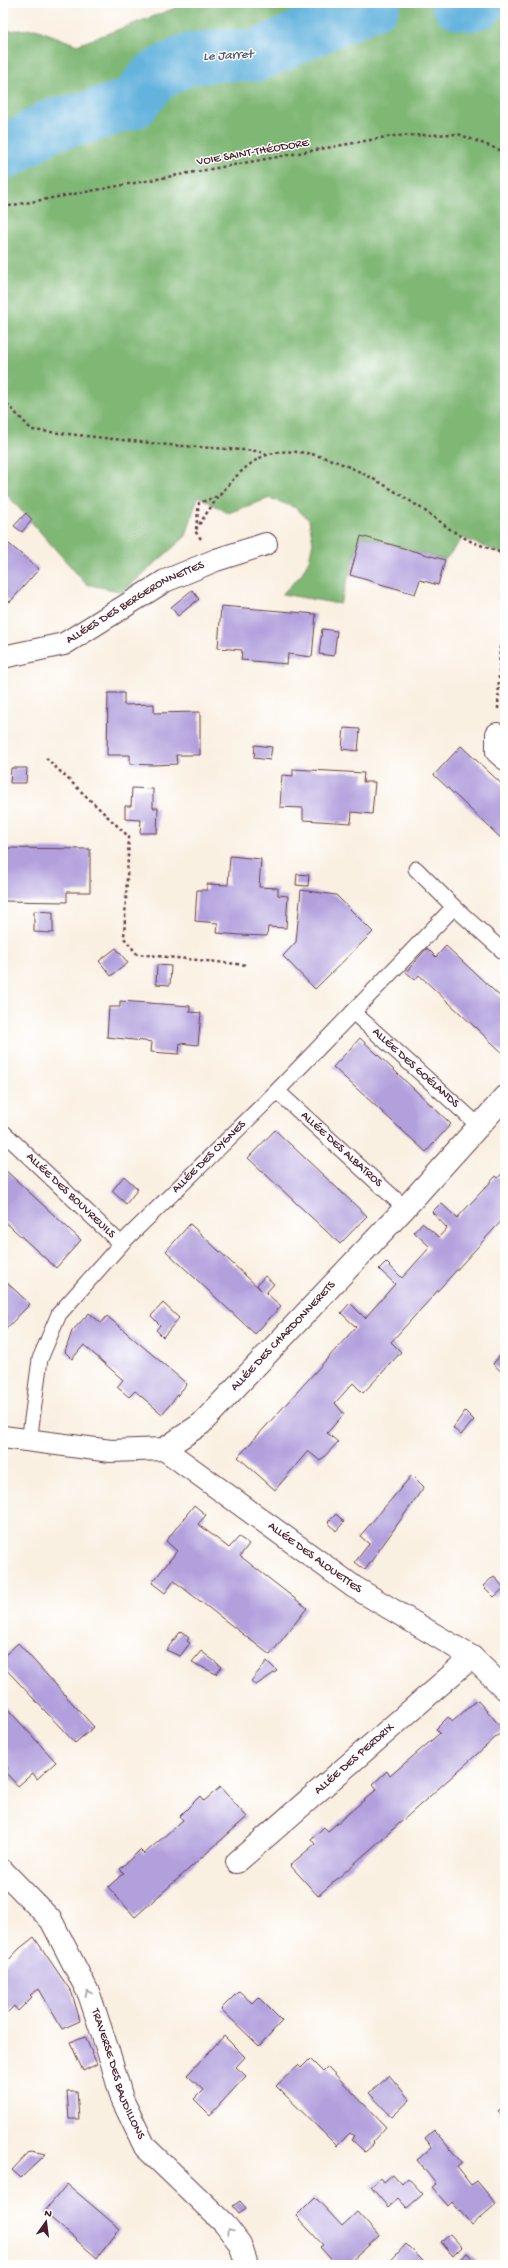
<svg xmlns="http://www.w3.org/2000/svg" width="508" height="2268" viewBox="0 0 508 2268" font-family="'Gochi Hand',sans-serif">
	<rect width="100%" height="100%" fill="#fff"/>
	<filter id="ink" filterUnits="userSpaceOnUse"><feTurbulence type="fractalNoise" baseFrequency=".025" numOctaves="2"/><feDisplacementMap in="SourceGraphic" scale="8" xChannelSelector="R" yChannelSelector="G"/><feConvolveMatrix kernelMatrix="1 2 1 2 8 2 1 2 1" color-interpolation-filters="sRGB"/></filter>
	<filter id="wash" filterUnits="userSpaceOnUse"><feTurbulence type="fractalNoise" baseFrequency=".012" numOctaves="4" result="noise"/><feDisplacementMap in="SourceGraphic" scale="16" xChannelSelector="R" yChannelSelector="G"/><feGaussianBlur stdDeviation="0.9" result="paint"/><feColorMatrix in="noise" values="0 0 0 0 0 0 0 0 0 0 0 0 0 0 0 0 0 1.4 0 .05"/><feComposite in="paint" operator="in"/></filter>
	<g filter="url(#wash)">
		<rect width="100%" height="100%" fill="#faf0e2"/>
		<!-- forest -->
		<polygon fill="#7fb774" stroke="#646b50" points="189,3 505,3 505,555 463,538 445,560 361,536 340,604 282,594 301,575 309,560 313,542 309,520 296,508 270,498 228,513 198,496 186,536 123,592 86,584 3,490 3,31 36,29 77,45"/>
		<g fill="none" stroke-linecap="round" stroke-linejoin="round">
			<!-- river -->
			<g stroke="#63b3dd" stroke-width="52">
				<polyline points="457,3 471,5 479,3"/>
				<polyline points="3,154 51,125 89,117 133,103 155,76 186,60 220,55 256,56 375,3"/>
			</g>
		</g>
		<g id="blocks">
			<!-- building -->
			<g fill="#b2a0dd">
				<polygon points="26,513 32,520 22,532 14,526"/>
				<polygon points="361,536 445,560 438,585 420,580 415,594 350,575"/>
				<polygon points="3,539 39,569 10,602 3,596"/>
				<polygon points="192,590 199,599 178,616 171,607"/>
				<polygon points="221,606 316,614 312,657 288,654 287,664 241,660 242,650 218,648"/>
				<polygon points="322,629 337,631 334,656 319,654"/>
				<polygon points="108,693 124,693 124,705 154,704 154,713 200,712 200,755 176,755 177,764 153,765 130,764 130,755 107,755"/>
				<polygon points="344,728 360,729 358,751 342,749"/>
				<polygon points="255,745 272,747 270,760 254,758"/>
				<polygon points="461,746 505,787 505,842 434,775"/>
				<polygon points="11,768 27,768 26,783 10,783"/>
				<polygon points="293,769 364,773 363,782 375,782 372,814 352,812 351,823 303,820 303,808 280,807 282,775 293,776"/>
				<polygon points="132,788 153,789 153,808 158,808 157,833 140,833 141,820 125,819 125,806 131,806"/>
				<polygon points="3,848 90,849 90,892 67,892 67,902 3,901"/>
				<polygon points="230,856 261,859 259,887 278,888 278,895 288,896 286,928 268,927 267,936 239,935 217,933 218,923 195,921 197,890 207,890 207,884 228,885"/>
				<polygon points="297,874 309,875 308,886 296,885"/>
				<polygon points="301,890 336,895 373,932 315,989 283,956 296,942"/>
				<polygon points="34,911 53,912 53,933 34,932"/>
				<polygon points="446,946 505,1001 505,1055 419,975 415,980 406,972 427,948 436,957"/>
				<polygon points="116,948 128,963 111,976 99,961"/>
				<polygon points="157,965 171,966 170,985 156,984"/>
				<polygon points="120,1001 190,1006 190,1012 201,1013 198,1045 180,1043 179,1054 151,1052 152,1042 107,1037 109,1007 120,1007"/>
				<polygon points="360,1038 451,1124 426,1152 333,1067"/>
				<polygon points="275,1130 367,1216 340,1244 248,1158"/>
				<polygon points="3,1168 81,1240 56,1268 3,1220"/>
				<polygon points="505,1170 505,1217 391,1342 401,1352 381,1374 363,1393 353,1383 335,1403 344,1414 327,1433 338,1442 320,1461 308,1451 275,1490 238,1457 356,1327 341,1313 350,1303 365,1318 395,1284 379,1269 386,1262 402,1278 430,1247 414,1232 422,1223 439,1237 447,1228 432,1212 441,1203 457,1218 496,1176 498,1178"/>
				<polygon points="124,1176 138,1189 126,1204 112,1191"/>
				<polygon points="190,1224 261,1290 257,1285 265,1276 274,1284 266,1293 281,1306 255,1334 166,1251"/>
				<polygon points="3,1279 30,1304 3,1332"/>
				<polygon points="163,1303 179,1318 163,1337 156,1330 160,1325 151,1316"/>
				<polygon points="89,1313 101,1323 107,1316 187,1384 162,1414 135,1391 129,1397 117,1387 123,1380 84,1345 72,1359 65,1352 72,1331"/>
				<polygon points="505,1349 505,1375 493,1364"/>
				<polygon points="465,1411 474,1420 461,1435 453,1428"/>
				<polygon points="412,1475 424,1487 365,1570 355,1562 369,1544 360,1536"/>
				<polygon points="194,1505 206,1515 198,1524 229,1548 239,1537 249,1544 240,1556 307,1608 270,1655 174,1581 165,1593 152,1583 177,1551 166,1541"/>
				<polygon points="336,1514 344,1522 336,1531 328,1522"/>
				<polygon points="494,1576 504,1588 494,1597 483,1586"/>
				<polygon points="181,1631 189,1638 187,1641 190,1643 180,1656 166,1650"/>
				<polygon points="18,1643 94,1727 75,1743 3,1666 3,1657"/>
				<polygon points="201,1651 222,1667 216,1674 192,1662"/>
				<polygon points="267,1661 277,1671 256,1685 251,1681"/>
				<polygon points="477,1700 504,1730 318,1896 290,1865 315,1844 311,1839 324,1827 328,1831 377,1789 373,1784 387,1771 390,1776 440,1733 436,1729 448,1717 453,1721"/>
				<polygon points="3,1704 56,1762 37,1779 33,1773 18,1786 5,1772 8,1768 3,1763"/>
				<polygon points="220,1787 247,1817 135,1917 108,1887 124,1873 120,1869 140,1850 144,1854 183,1820 180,1816 200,1796 204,1801"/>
				<polygon points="34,1937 72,1993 80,2021 62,2029 39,1989 30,1995 32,1997 18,2011 14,2006 3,2017 3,1966 19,1949"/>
				<polygon points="239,1991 252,2003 258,1997 282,2021 259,2046 221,2009"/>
				<polygon points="224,2036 245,2057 236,2067 246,2076 210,2115 194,2099 203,2090 187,2075"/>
				<polygon points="85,2037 97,2064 83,2071 70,2042"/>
				<polygon points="310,2059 323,2072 328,2067 386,2127 372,2142 374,2144 365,2152 351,2139 354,2136 350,2133 337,2146 276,2086 298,2065 301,2068"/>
				<polygon points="389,2075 410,2100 392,2117 369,2093"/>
				<polygon points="67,2091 77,2091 79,2119 69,2119"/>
				<polygon points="505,2105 505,2119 498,2111"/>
				<polygon points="434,2130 462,2163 457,2167 471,2185 477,2181 496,2204 472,2225 452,2202 448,2206 432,2187 436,2184 417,2160 432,2147 425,2138"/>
				<polygon points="30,2151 46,2154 21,2178 12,2170"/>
				<polygon points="393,2174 402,2184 408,2178 423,2194 407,2208 398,2198 388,2207 371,2187 381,2178 384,2182"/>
				<polygon points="67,2184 120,2229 97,2258 44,2212"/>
				<polygon points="315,2197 342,2226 357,2212 379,2236 347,2265 336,2265 320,2247 323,2245 296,2216"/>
				<polygon points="240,2201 246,2208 239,2213 233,2206"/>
				<polygon points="450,2234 462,2247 453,2256 441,2242"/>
				<polygon points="406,2244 427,2265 387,2265"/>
				<polygon points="467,2253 479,2265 462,2265 458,2261"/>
			</g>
		</g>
	</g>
	<g filter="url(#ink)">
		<use href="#blocks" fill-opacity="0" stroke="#643e46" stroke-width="1"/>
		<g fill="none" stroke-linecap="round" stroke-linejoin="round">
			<defs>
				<g id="lane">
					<polyline points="416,869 454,907 505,953"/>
					<path id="s1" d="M353 1012 478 1125"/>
					<path id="s2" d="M277 1091 405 1208"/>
					<path id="s3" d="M3 1132 121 1244"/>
					<path id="s4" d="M29 1442 40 1359 59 1314 121 1244 277 1091 454 907"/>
				</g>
				<g id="street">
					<path id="s5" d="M3 657 64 644 165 581 216 560 266 544"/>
					<polyline points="497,734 497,752 505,759"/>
					<path id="s6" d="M3 1437 111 1451 164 1449 201 1424 405 1208 505 1097"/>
					<path id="s7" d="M164 1449 354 1587 472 1657 505 1689"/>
					<path id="s8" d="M237 1862 472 1657"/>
					<path id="s9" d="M3 1871 51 1920 89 1994 111 2060 122 2099 145 2147 224 2223 240 2244 247 2265"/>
				</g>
			</defs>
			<!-- lane casing -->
			<use href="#lane" stroke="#643e46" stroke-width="17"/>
			<!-- street casing -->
			<use href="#street" stroke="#643e46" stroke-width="24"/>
			<!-- path -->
			<g stroke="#643e46" stroke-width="2.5" stroke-dasharray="3 3" stroke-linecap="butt">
				<polyline points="3,207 392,136 458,134 505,152"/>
				<polyline points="3,400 32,430 168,445 258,451 266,454"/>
				<polyline points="196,529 199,503 221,495"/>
				<path d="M201 539 195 531C210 507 239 464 267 455 315 438 390 487 428 513 440 521 451 531 463 537 476 545 492 548 505 555"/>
				<polyline points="498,709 500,646 505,644"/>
				<polyline points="46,758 129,837 124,938 137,954 247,965"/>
			</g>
			<!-- lane -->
			<use href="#lane" stroke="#fff" stroke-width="15"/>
			<!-- street -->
			<use href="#street" stroke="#fff" stroke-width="22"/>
		</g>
		<!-- one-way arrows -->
		<defs><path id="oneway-chevron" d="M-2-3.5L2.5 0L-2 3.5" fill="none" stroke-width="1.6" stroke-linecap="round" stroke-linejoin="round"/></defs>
		<g stroke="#ae9aa0">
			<use href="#oneway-chevron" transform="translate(88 1993) rotate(-113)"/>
			<use href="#oneway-chevron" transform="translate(230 2231) rotate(-128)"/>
		</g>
	</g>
	<g text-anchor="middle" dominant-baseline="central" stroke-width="3" stroke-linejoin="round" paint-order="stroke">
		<!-- street labels -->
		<g font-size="12" fill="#4a1f2b" stroke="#fff">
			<text transform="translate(253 153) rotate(-10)">VOIE SAINT-THÉODORE</text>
			<text stroke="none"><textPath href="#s5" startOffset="145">ALLÉES DES BERGERONNETTES</textPath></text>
			<text stroke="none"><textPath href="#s1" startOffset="84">ALLÉE DES GOÉLANDS</textPath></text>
			<text stroke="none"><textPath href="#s2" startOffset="87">ALLÉE DES ALBATROS</textPath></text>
			<text stroke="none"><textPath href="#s4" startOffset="350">ALLÉE DES CYGNES</textPath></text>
			<text stroke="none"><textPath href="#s3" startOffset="93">ALLÉE DES BOUVREUILS</textPath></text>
			<text stroke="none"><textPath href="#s6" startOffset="327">ALLÉE DES CHARDONNERETS</textPath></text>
			<text stroke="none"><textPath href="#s7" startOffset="186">ALLÉE DES ALOUETTES</textPath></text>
			<text stroke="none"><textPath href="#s8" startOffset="156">ALLÉE DES PERDRIX</textPath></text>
			<text stroke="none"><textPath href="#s9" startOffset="237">TRAVERSE DES BAUDILLONS</textPath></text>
		</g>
		<!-- water labels -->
		<g font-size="13" font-style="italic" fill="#545a72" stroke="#fff">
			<text transform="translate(228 56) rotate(-3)">Le Jarret</text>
		</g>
	</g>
	<!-- margin -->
	<rect width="508" height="2268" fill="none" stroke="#fff" stroke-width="16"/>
	<!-- north arrow -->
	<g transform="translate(46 2222) rotate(14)" stroke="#ffffff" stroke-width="3" paint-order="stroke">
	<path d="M0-3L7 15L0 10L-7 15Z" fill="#4a1f2b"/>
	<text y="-6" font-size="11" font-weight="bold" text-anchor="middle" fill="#4a1f2b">N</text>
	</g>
</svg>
